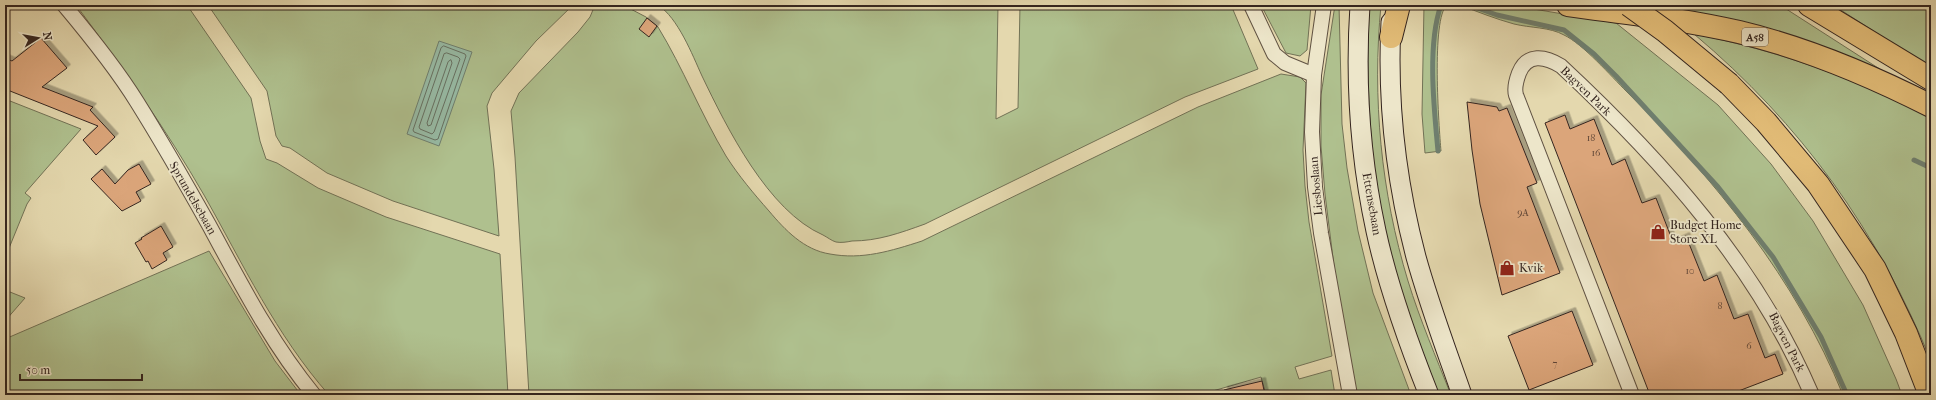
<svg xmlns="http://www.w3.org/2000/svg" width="1936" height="400" viewBox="0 0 1936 400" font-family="'IM FELL French Canon',serif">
	<defs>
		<filter id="shadow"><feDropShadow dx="3.5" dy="-3.5" stdDeviation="0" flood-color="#0004"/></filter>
	</defs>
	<rect width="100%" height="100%" fill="#e4d8ae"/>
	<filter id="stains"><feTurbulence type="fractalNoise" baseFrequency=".005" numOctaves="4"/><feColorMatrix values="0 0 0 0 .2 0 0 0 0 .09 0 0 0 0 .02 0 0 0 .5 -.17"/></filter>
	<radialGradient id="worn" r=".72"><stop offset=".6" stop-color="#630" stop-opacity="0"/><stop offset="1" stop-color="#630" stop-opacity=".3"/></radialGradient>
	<!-- green -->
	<g fill="#afc08e" stroke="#727256">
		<path d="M76 5H187L251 98 260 141 266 159 277 163 318 188 386 217 500 254 508 395H329C276 335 243 264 204 195 166 129 122 67 76 5Z"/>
		<polygon points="208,5 573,5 536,41 492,93 487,106 494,169 499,236 393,201 327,173 290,148 282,146 276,136 267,91"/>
		<path d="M595 5H623L646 17 658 27C683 68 701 114 726 156 738 175 754 194 769 211 785 230 804 250 830 254 862 260 891 251 922 241L1198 107 1281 74 1300 77 1306 83 1303 150 1305 186 1309 222 1332 356 1295 367 1299 379 1331 370 1335 395H1266L1261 377 1199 395H529L515 157 511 111 519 93 578 32 590 17Z"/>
		<path d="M658 5H998L996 119 1018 108 1020 5H1231L1258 69 1185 97 925 224C900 233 878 241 852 241 847 242 841 243 836 242 832 241 827 237 823 235 768 211 727 128 702 76 692 54 678 18 658 5Z"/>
		<polygon points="1261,5 1311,5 1307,50 1300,56 1286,53"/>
		<polygon points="1335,5 1339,5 1342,124 1347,168 1358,231 1373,293 1411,395 1356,395 1335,274 1325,194 1321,146 1321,95"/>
		<path d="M1369 5H1381C1372 98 1381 192 1408 281 1420 320 1436 357 1451 395H1439C1418 340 1397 285 1384 228 1369 154 1366 80 1369 5Z"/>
		<path d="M1424 5H1447C1431 18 1439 128 1441 151L1425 153 1422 114Z"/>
		<path d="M1460 5H1510L1616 23 1718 105 1771 164 1813 221 1863 305 1896 379 1902 395H1843C1796 279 1715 180 1627 92 1611 76 1583 44 1564 35 1550 27 1530 28 1514 24 1496 19 1478 12 1460 5Z"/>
		<polygon points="1657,5 1780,5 1903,84 1670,15"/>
		<polygon points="1833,5 1931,5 1931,68"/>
		<path d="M1694 34C1777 50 1856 79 1931 117V361C1878 231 1801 124 1694 34Z"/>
		<polygon points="5,99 81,129 25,193 31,198 27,204 5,258"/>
		<polygon points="209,251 275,361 301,395 5,395 5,339"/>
		<polygon points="5,290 25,298 5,321"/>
	</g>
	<!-- water -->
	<polygon fill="#97bba5" stroke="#6f7f6f" points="439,41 472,52 439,146 407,134"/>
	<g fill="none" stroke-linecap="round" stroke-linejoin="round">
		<!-- shore -->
		<g stroke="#667062" stroke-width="1">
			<polygon points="444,46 465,54 466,56 438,139 435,140 414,132 413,130 441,48"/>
			<polygon points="447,53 458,57 460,59 434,132 432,134 420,129 419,127 444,54"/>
			<polygon points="451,60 452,63 431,125 428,126 427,123 448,62"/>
		</g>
		<!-- stream -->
		<g stroke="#6f7f6f" stroke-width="5">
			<polyline points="1469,5 1497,15 1564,30 1594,54 1616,76 1718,187 1773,257 1821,337 1847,395"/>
			<path d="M1438 151C1434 108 1427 45 1441 5"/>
			<polyline points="1914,160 1931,168"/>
		</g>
	</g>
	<!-- building -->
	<g fill="#dba57a" stroke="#34251f" filter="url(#shadow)">
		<polygon points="647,18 657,26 649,37 639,29"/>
		<polygon points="41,38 67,68 42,87 93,107 90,110 115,137 96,155 83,140 98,126 5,89 5,58 12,61"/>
		<polygon points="1467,102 1497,107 1499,111 1507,108 1537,183 1527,187 1560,273 1502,295 1480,204 1472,150"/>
		<polygon points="1565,115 1570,129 1594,119 1612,165 1625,159 1642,203 1656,198 1673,242 1686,236 1704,281 1717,275 1734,319 1748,314 1765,358 1775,354 1783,374 1728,395 1650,395 1545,123"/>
		<polygon points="139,164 151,184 136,192 141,201 122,211 91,179 102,169 115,184 128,170"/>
		<polygon points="161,226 173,247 163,253 167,260 152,269 148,261 146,262 135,243 142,239 141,238"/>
		<polygon points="1572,311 1593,365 1529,390 1508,336"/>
		<polygon points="1262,381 1265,395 1224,395 1224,390"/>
	</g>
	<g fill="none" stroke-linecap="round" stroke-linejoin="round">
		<defs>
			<g id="minor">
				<path d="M64 5C90 36 116 68 137 102 162 142 186 184 209 225 241 284 271 343 314 395"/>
				<polyline points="1251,5 1274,54 1285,63 1314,75"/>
				<polyline points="1324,5 1314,75 1312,132 1315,187 1321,233 1350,395"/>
				<path d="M1632 395 1516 95C1514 88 1516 81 1519 73 1527 53 1545 56 1561 66 1663 161 1757 266 1812 395"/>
			</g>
			<g id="secondary">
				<path d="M1360 5C1355 80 1360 157 1376 231 1388 287 1408 342 1429 395"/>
				<path d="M1391 22C1387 100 1396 181 1416 257 1429 304 1446 349 1462 395"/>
			</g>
			<g id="motorway">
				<path d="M1568 5C1625 13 1683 19 1739 32 1806 48 1870 75 1931 106"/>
				<polyline points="1809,5 1931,79"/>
				<polyline points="1391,37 1399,5"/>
				<polyline points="1729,84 1766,122 1818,184 1875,269 1906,333 1930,395"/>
			</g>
		</defs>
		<!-- minor casing -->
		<use href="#minor" stroke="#605243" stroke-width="16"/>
		<!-- secondary casing -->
		<use href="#secondary" stroke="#34251f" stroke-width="21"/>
		<!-- motorway casing -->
		<use href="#motorway" stroke="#34251f" stroke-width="24"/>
		<!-- minor -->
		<use href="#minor" stroke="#ede6ca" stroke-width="14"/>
		<!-- secondary -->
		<use href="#secondary" stroke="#ede6ca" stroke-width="19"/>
		<!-- motorway -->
		<use href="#motorway" stroke="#e2bc77" stroke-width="22"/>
		<defs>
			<polyline id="motorway-bridge" points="1629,5 1665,31 1729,84"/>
		</defs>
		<!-- motorway-bridge casing -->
		<use href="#motorway-bridge" stroke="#34251f" stroke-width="24" stroke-linecap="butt"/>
		<!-- motorway-bridge -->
		<use href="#motorway-bridge" stroke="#e2bc77" stroke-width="22"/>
	</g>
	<!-- icons -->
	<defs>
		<symbol id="shop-bare" viewBox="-9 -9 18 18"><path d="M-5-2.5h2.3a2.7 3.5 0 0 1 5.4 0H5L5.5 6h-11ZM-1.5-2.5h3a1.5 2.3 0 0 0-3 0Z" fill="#8f2418" stroke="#ede6ca" stroke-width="2.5" paint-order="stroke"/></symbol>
	</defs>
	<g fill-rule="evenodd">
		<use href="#shop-bare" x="1647" y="221" width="22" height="22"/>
		<use href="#shop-bare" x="1496" y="257" width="22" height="22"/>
	</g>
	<g text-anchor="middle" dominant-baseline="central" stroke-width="3.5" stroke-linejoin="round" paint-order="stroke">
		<!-- number labels -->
		<g font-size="10" fill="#5e4536">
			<text x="1591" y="138">18</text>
			<text x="1596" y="153">16</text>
			<text x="1523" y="213">9A</text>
			<text x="1690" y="271">10</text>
			<text x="1720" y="306">8</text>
			<text x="1749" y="346">6</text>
			<text x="1555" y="364">7</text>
		</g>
		<!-- shield labels -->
		<rect fill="#ede6ca" stroke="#6c5f52" stroke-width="1" x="1742" y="28" width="26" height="18" rx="3"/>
		<g font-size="11" font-weight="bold" fill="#34251f">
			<text x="1755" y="37">A58</text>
		</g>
		<!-- street labels -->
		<g font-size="12" fill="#34251f" stroke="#ede6ca">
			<text transform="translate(1586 91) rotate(44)">Bagven Park</text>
			<text transform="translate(1316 186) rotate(-95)">Liesboslaan</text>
			<text transform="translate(193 198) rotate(60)">Sprundelsebaan</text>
			<text transform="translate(1372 204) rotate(80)">Ettensebaan</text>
			<text transform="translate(1787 342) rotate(63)">Bagven Park</text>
		</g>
		<!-- poi labels -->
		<g font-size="12" fill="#34251f" stroke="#ede6ca" text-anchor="start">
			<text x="1670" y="225">Budget Home<tspan x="1670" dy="14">Store XL</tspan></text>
			<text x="1519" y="268">Kvik</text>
		</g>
	</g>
	<!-- margin -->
	<rect width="1936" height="400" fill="none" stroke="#e4d8ae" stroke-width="20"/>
	<rect x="6" y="6" width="1924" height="388" fill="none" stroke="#34251f" stroke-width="2"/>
	<rect x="10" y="10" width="1916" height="380" fill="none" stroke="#34251f"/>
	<!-- north arrow -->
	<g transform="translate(38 38) rotate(79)" stroke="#ede6ca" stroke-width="3" paint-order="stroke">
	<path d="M0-3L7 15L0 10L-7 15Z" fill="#34251f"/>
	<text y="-6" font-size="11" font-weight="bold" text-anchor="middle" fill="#34251f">N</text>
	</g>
	<!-- scale -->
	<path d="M20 374v6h122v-6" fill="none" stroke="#34251f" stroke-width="2"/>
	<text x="26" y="374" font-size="12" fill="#34251f" stroke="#ede6ca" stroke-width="3" paint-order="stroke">50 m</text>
	<rect width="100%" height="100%" filter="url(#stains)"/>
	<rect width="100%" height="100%" fill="url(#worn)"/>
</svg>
